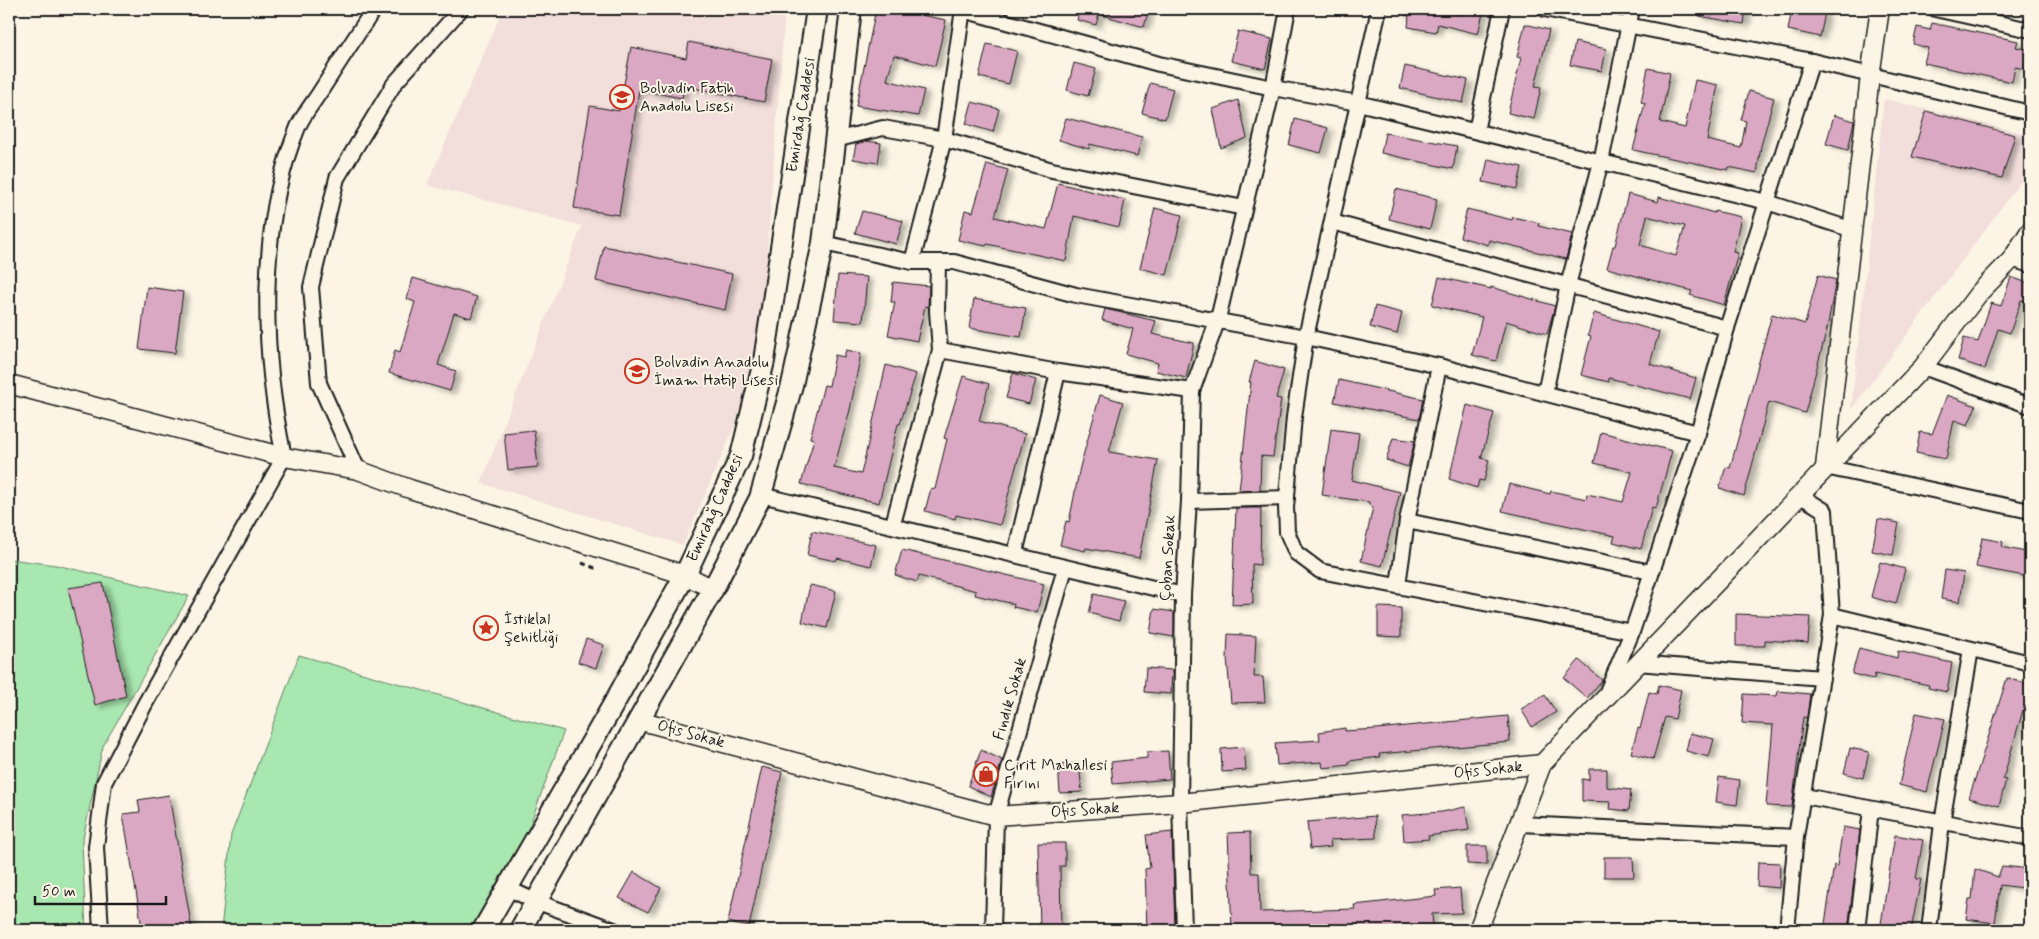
<svg xmlns="http://www.w3.org/2000/svg" width="2039" height="939" viewBox="0 0 2039 939" font-family="Mynerve,sans-serif">
	<defs>
		<filter id="shadow"><feDropShadow dx="5.5" dy="3" stdDeviation="2.5" flood-color="#0004"/></filter>
	</defs>
	<rect width="100%" height="100%" fill="#fcf5e5"/>
	<filter id="ink" filterUnits="userSpaceOnUse"><feTurbulence type="fractalNoise" baseFrequency=".02" numOctaves="2"/><feDisplacementMap in="SourceGraphic" scale="10" xChannelSelector="R" yChannelSelector="G"/><feConvolveMatrix kernelMatrix="1 2 1 2 8 2 1 2 1" color-interpolation-filters="sRGB"/></filter>
	<g filter="url(#ink)">
		<!-- built -->
		<g fill="#f2dedb">
			<polygon points="503,9 785,9 762,320 736,423 683,545 481,483 582,226 427,185"/>
			<polygon points="1884,99 2030,135 2030,169 1851,410"/>
		</g>
		<!-- green -->
		<g fill="#a8e7af" stroke="#628266">
			<polygon points="9,559 56,565 189,596 103,746 82,843 86,930 9,930"/>
			<polygon points="299,655 564,731 507,888 485,930 221,930 231,835"/>
		</g>
		<!-- building -->
		<g fill="#dba8c4" stroke="#1c1c1c" fill-rule="evenodd" filter="url(#shadow)">
			<polygon points="876,9 892,9 946,20 935,66 894,55 887,80 924,90 918,116 856,106"/>
			<polygon points="1080,9 1149,9 1144,27 1099,14 1096,25 1077,20"/>
			<polygon points="1403,9 1431,9 1462,14 1463,9 1484,9 1478,34 1438,24 1436,32 1408,27 1409,16 1401,14"/>
			<polygon points="1699,9 1746,9 1744,24 1699,16"/>
			<polygon points="1792,9 1807,9 1825,13 1820,37 1788,30"/>
			<polygon points="1932,23 2018,41 2016,47 2030,50 2030,70 2015,67 2012,82 1924,63 1928,48 1913,44 1917,27 1930,30"/>
			<polygon points="1525,24 1549,30 1535,86 1541,87 1534,119 1508,113 1521,58 1517,57"/>
			<polygon points="1238,31 1272,39 1265,69 1231,61"/>
			<polygon points="689,42 772,59 764,102 684,86 682,98 639,90 619,215 574,208 590,106 619,111 631,47 686,58"/>
			<polygon points="1575,42 1606,49 1602,71 1570,65"/>
			<polygon points="987,44 1017,51 1009,84 979,77"/>
			<polygon points="1074,63 1096,69 1088,96 1067,90"/>
			<polygon points="1405,66 1468,80 1463,103 1400,88"/>
			<polygon points="1648,68 1670,73 1660,122 1685,128 1695,80 1718,85 1707,140 1741,148 1746,121 1741,120 1749,91 1774,98 1761,146 1757,173 1729,167 1728,170 1633,150 1645,103 1641,102"/>
			<polygon points="1150,83 1173,89 1165,119 1142,113"/>
			<polygon points="1238,100 1247,138 1221,148 1213,109"/>
			<polygon points="972,102 999,109 993,132 966,124"/>
			<polygon points="1926,111 2015,135 2002,178 1912,157"/>
			<polygon points="1834,115 1854,121 1848,150 1826,144"/>
			<polygon points="1066,118 1142,137 1137,156 1090,144 1089,149 1059,140"/>
			<polygon points="1295,119 1328,128 1321,153 1289,145"/>
			<polygon points="1385,133 1457,146 1453,169 1381,153"/>
			<polygon points="867,141 881,143 878,163 853,159 856,144"/>
			<polygon points="1488,159 1522,167 1517,189 1483,182"/>
			<polygon points="987,164 1008,170 995,217 1046,229 1058,183 1125,200 1119,227 1074,216 1066,261 987,244 986,246 958,240 965,210 973,212"/>
			<polygon points="1396,189 1437,199 1430,229 1389,219"/>
			<path d="M1628 194 1658 202 1659 197 1714 213 1715 211 1741 217 1733 252 1738 253 1724 305 1690 295 1692 291 1607 268 1613 246H1615ZM1647 216 1685 226 1676 256 1640 245Z"/>
			<polygon points="1155,208 1182,215 1167,275 1140,268"/>
			<polygon points="1467,209 1512,220 1513,217 1539,223 1538,226 1572,234 1566,259 1489,240 1488,245 1460,237"/>
			<polygon points="862,211 903,221 896,244 855,233"/>
			<polygon points="604,246 732,274 725,310 596,281"/>
			<polygon points="838,275 867,277 863,322 834,320"/>
			<polygon points="1818,275 1836,280 1827,329 1805,413 1769,402 1744,496 1719,488 1726,467 1730,468 1772,314 1805,324"/>
			<polygon points="1439,277 1491,289 1491,287 1555,306 1547,334 1506,321 1496,361 1472,355 1482,317 1432,305"/>
			<polygon points="2011,277 2030,284 2030,303 2021,300 2010,333 1998,329 1985,369 1958,360 1964,338 1978,342 1991,303 2001,306"/>
			<polygon points="413,278 477,297 471,318 454,313 438,365 456,371 450,391 389,373 395,350 400,352 415,302 407,299"/>
			<polygon points="893,282 929,286 928,307 925,306 917,341 888,335 895,302 891,302"/>
			<polygon points="147,287 183,292 175,353 139,349"/>
			<polygon points="974,299 1026,308 1021,337 969,328"/>
			<polygon points="1375,306 1402,313 1397,334 1370,327"/>
			<polygon points="1105,309 1156,321 1152,334 1194,343 1186,378 1156,371 1158,363 1126,354 1133,329 1102,320"/>
			<polygon points="1594,313 1659,332 1650,364 1696,378 1690,399 1609,378 1609,382 1581,375 1591,336 1588,335"/>
			<polygon points="846,350 861,353 850,410 834,468 861,474 886,365 916,374 900,424 898,424 879,503 801,484 814,439 810,438 824,385 829,386 835,355 844,357"/>
			<polygon points="1255,361 1284,370 1276,398 1281,399 1273,457 1261,456 1260,490 1239,491 1251,382 1249,382"/>
			<polygon points="1013,373 1036,380 1029,404 1006,398"/>
			<polygon points="963,376 989,384 979,421 1025,434 1000,525 956,515 955,519 925,511 931,488 935,489 947,439 944,438"/>
			<polygon points="1339,380 1423,399 1419,419 1334,402"/>
			<polygon points="1100,395 1123,402 1109,452 1158,460 1139,558 1086,548 1085,551 1060,545 1066,521 1069,522 1080,467"/>
			<polygon points="1947,395 1976,406 1968,425 1954,420 1946,459 1916,453 1920,432 1932,434"/>
			<polygon points="1467,405 1494,413 1481,458 1489,460 1484,481 1479,480 1477,488 1449,479"/>
			<polygon points="1331,429 1359,433 1352,480 1400,492 1382,566 1361,561 1373,507 1369,505 1369,502 1322,495"/>
			<polygon points="534,430 538,467 508,470 504,433"/>
			<polygon points="1601,432 1672,451 1656,508 1652,507 1641,549 1613,542 1615,536 1502,511 1509,484 1550,494 1551,491 1586,499 1587,494 1623,502 1632,472 1594,463"/>
			<polygon points="1393,438 1415,441 1408,467 1386,460"/>
			<polygon points="1236,508 1261,508 1260,565 1252,564 1253,604 1232,605"/>
			<polygon points="1878,519 1899,523 1893,555 1872,551"/>
			<polygon points="812,531 876,545 871,566 837,558 836,561 807,555"/>
			<polygon points="1982,538 2003,542 2002,547 2030,553 2030,577 1976,567"/>
			<polygon points="902,550 1044,584 1037,612 1013,607 1014,604 975,595 976,591 919,576 917,582 895,575"/>
			<polygon points="1880,562 1905,569 1896,604 1871,597"/>
			<polygon points="1945,570 1964,573 1960,602 1941,599"/>
			<polygon points="103,583 126,696 95,705 68,588"/>
			<polygon points="810,585 836,591 827,628 802,622"/>
			<polygon points="1094,594 1124,601 1119,621 1089,613"/>
			<polygon points="1378,607 1401,608 1401,637 1378,636"/>
			<polygon points="1154,609 1174,612 1174,637 1150,633"/>
			<polygon points="1736,614 1810,617 1808,643 1765,640 1765,646 1736,646"/>
			<polygon points="1228,634 1256,636 1254,677 1263,677 1265,702 1231,703 1227,658"/>
			<polygon points="586,639 604,645 596,668 578,662"/>
			<polygon points="1859,648 1897,658 1898,651 1952,663 1947,692 1928,688 1929,685 1875,674 1874,679 1852,674"/>
			<polygon points="1579,660 1602,680 1587,698 1564,678"/>
			<polygon points="1146,668 1172,670 1171,694 1144,692"/>
			<polygon points="2007,678 2030,685 2030,712 2023,710 2003,779 2006,780 1999,806 1969,798"/>
			<polygon points="1659,685 1681,690 1675,719 1665,717 1653,759 1631,753 1638,728 1640,729 1649,692 1657,694"/>
			<polygon points="1778,691 1810,694 1807,718 1803,717 1792,807 1766,806 1773,725 1742,723 1744,694 1777,696"/>
			<polygon points="1545,695 1556,712 1532,727 1521,709"/>
			<polygon points="1916,713 1945,719 1927,792 1899,785"/>
			<polygon points="1508,716 1510,742 1379,754 1380,757 1349,761 1349,765 1323,768 1322,762 1277,765 1275,743 1320,740 1319,732 1345,728 1345,731 1376,729"/>
			<polygon points="1690,733 1714,739 1709,757 1686,751"/>
			<polygon points="1244,747 1246,770 1222,772 1221,749"/>
			<polygon points="1850,748 1869,752 1863,778 1844,773"/>
			<polygon points="981,750 1002,760 991,797 968,786"/>
			<polygon points="1168,751 1170,779 1113,784 1111,762 1147,758 1147,752"/>
			<polygon points="1079,763 1082,792 1060,793 1058,765"/>
			<polygon points="762,767 782,772 749,927 728,922"/>
			<polygon points="1589,769 1607,769 1607,787 1631,790 1629,811 1610,809 1611,802 1582,801 1582,779 1589,780"/>
			<polygon points="1719,777 1740,780 1737,805 1716,802"/>
			<polygon points="169,795 192,930 163,930 162,924 142,927 123,814 140,812 138,800"/>
			<polygon points="1465,807 1469,830 1428,836 1429,839 1404,841 1402,815 1442,812"/>
			<polygon points="1375,816 1376,838 1330,840 1331,847 1310,849 1307,822"/>
			<polygon points="1843,827 1860,830 1848,930 1824,930 1834,865 1837,866"/>
			<polygon points="1172,832 1175,930 1147,930 1145,869 1150,868 1146,835"/>
			<polygon points="1250,832 1251,873 1259,873 1260,912 1355,909 1354,905 1436,896 1435,890 1460,888 1462,913 1432,914 1433,927 1384,930 1232,930 1228,833"/>
			<polygon points="1895,835 1923,840 1916,879 1921,879 1911,930 1880,930"/>
			<polygon points="1038,843 1065,843 1065,866 1060,866 1061,930 1040,930"/>
			<polygon points="1467,846 1487,846 1487,865 1467,864"/>
			<polygon points="1604,857 1633,857 1634,877 1604,877"/>
			<polygon points="1758,862 1780,863 1779,888 1757,886"/>
			<polygon points="2002,866 2030,869 2030,889 2000,885 1995,923 1966,919 1969,899 1972,899 1975,869 1998,877"/>
			<polygon points="634,872 661,888 648,912 619,898"/>
		</g>
		<g fill="none" stroke-linecap="round" stroke-linejoin="round">
			<defs>
				<g id="minor">
					<polyline points="1379,9 1306,337 1294,417 1286,507 1287,532 1296,553 1320,571 1632,632"/>
					<polyline points="1544,9 1812,61 2030,113"/>
					<polyline points="1935,9 2030,30"/>
					<polyline points="963,10 1159,64 1273,88 1358,103 1767,202 1853,230"/>
					<polyline points="1476,131 1502,9"/>
					<polyline points="835,140 883,128 944,139 1052,170 1244,208"/>
					<polyline points="1332,222 1727,328"/>
					<polyline points="823,243 912,262 954,262 1076,295 1306,337 1439,366 1698,433"/>
					<polyline points="2012,259 2030,265"/>
					<polyline points="912,262 944,139 963,9"/>
					<polyline points="940,350 1058,372 1192,391"/>
					<polyline points="1923,367 2030,406"/>
					<polyline points="1545,393 1568,285 1601,162 1632,9"/>
					<polyline points="1825,467 2030,511"/>
					<polyline points="358,470 319,383 311,287 337,178 394,84 461,9"/>
					<polyline points="761,495 1183,595"/>
					<polyline points="1189,501 1287,498"/>
					<polyline points="1407,521 1651,572"/>
					<polyline points="893,524 940,350 937,311 938,262"/>
					<polyline points="1015,554 1058,372"/>
					<polyline points="1398,585 1407,521 1439,366"/>
					<polyline points="1832,615 2030,663"/>
					<polyline points="1637,663 1822,678"/>
					<polyline points="1606,694 1632,632 1698,433 1727,328 1812,61"/>
					<polyline points="1804,796 2030,838"/>
					<polyline points="1520,824 1796,837"/>
					<polyline points="507,888 535,901 614,930"/>
					<path d="M101 930 96 847 104 783 145 704 284 457C262 354 257 226 298 127 303 115 313 103 320 92 338 64 356 36 374 9"/>
					<polyline points="993,930 996,816 1065,568"/>
					<polyline points="1184,930 1180,803 1183,595 1189,501 1192,391 1218,319 1273,88 1288,9"/>
					<polyline points="1787,930 1796,837 1832,615 1825,511 1801,496"/>
					<polyline points="1857,930 1871,809"/>
					<polyline points="1929,930 1942,823 1971,649"/>
				</g>
				<g id="tertiary">
					<polyline points="9,384 284,457 358,470 410,489 685,575 713,589"/>
					<polyline points="1825,467 1870,76 1880,9"/>
					<polyline points="638,720 996,816 1180,803 1542,764"/>
					<polyline points="1478,930 1542,764 1923,367 1979,293 2012,259 2030,231"/>
				</g>
				<g id="secondary">
					<polyline points="483,930 612,707 685,575 741,456 764,361 817,9"/>
					<polyline points="520,930 713,589 760,498 792,385 823,243 851,9"/>
				</g>
			</defs>
			<!-- minor casing -->
			<use href="#minor" stroke="#1c1c1c" stroke-width="18"/>
			<!-- tertiary casing -->
			<use href="#tertiary" stroke="#1c1c1c" stroke-width="21"/>
			<!-- secondary casing -->
			<use href="#secondary" stroke="#1c1c1c" stroke-width="24"/>
			<!-- path -->
			<polyline stroke="#1c1c1c" stroke-width="3" stroke-dasharray="5 4" stroke-linecap="butt" points="582,563 595,568 598,566"/>
			<!-- minor -->
			<use href="#minor" stroke="#fcf5e5" stroke-width="14"/>
			<!-- tertiary -->
			<use href="#tertiary" stroke="#fcf5e5" stroke-width="18"/>
			<!-- secondary -->
			<use href="#secondary" stroke="#fcf5e5" stroke-width="20"/>
		</g>
	</g>
	<!-- icons -->
	<defs>
		<symbol id="school-ring" viewBox="-11 -11 22 22"><circle r="9.5" fill="#fcf5e5" stroke="#c8321e" stroke-width="1.5"/><path d="M0-5L7-2L0 1L-7-2ZM-4 1L0 2.5L4 1V4Q0 6-4 4Z" fill="#c8321e"/></symbol>
		<symbol id="sight-ring" viewBox="-11 -11 22 22"><circle r="9.5" fill="#fcf5e5" stroke="#c8321e" stroke-width="1.5"/><path d="M0-6L1.8-2.2L6-1.7L2.9 1.2L3.7 5.4L0 3.3L-3.7 5.4L-2.9 1.2L-6-1.7L-1.8-2.2Z" fill="#c8321e"/></symbol>
		<symbol id="shop-ring" viewBox="-11 -11 22 22"><circle r="9.5" fill="#fcf5e5" stroke="#c8321e" stroke-width="1.5"/><path d="M-5-2.5h2.3a2.7 3.5 0 0 1 5.4 0H5L5.5 6h-11ZM-1.5-2.5h3a1.5 2.3 0 0 0-3 0Z" fill="#c8321e"/></symbol>
	</defs>
	<g fill-rule="evenodd">
		<use href="#school-ring" x="608" y="83" width="28" height="28"/>
		<use href="#school-ring" x="623" y="357" width="28" height="28"/>
		<use href="#sight-ring" x="472" y="614" width="28" height="28"/>
		<use href="#shop-ring" x="972" y="760" width="28" height="28"/>
	</g>
	<g text-anchor="middle" dominant-baseline="central" stroke-width="4" stroke-linejoin="round" paint-order="stroke">
		<!-- poi labels -->
		<g font-size="16" fill="#1c1c1c" stroke="#fcf5e5" text-anchor="start">
			<text x="640" y="88">Bolvadin Fatih<tspan x="640" dy="18">Anadolu Lisesi</tspan></text>
			<text x="654" y="362">Bolvadin Anadolu<tspan x="654" dy="18">İmam Hatip Lisesi</tspan></text>
			<text x="504" y="619">İstiklal<tspan x="504" dy="18">Şehitliği</tspan></text>
			<text x="1004" y="765">Cirit Mahallesi<tspan x="1004" dy="18">Fırını</tspan></text>
		</g>
		<!-- street labels -->
		<g font-size="16" fill="#1c1c1c" stroke="#fcf5e5">
			<text transform="translate(801 115) rotate(-81)">Emirdağ Caddesi</text>
			<text transform="translate(715 508) rotate(-66)">Emirdağ Caddesi</text>
			<text transform="translate(1168 558) rotate(-87)">Çoban Sokak</text>
			<text transform="translate(1010 699) rotate(-74)">Fındık Sokak</text>
			<text transform="translate(691 734) rotate(15)">Ofis Sokak</text>
			<text transform="translate(1488 770) rotate(-6)">Ofis Sokak</text>
			<text transform="translate(1085 810) rotate(-4)">Ofis Sokak</text>
		</g>
	</g>
	<!-- margin -->
	<rect width="2039" height="939" fill="none" stroke="#fcf5e5" stroke-width="30"/>
	<rect x="15" y="15" width="2009" height="909" fill="none" stroke="#1c1c1c" stroke-width="2" filter="url(#ink)"/>
	<!-- scale -->
	<path d="M35 896v8h131v-8" fill="none" stroke="#1c1c1c" stroke-width="2.5"/>
	<text x="42" y="896" font-size="15" fill="#1c1c1c" stroke="#fcf5e5" stroke-width="4" paint-order="stroke">50 m</text>
</svg>
